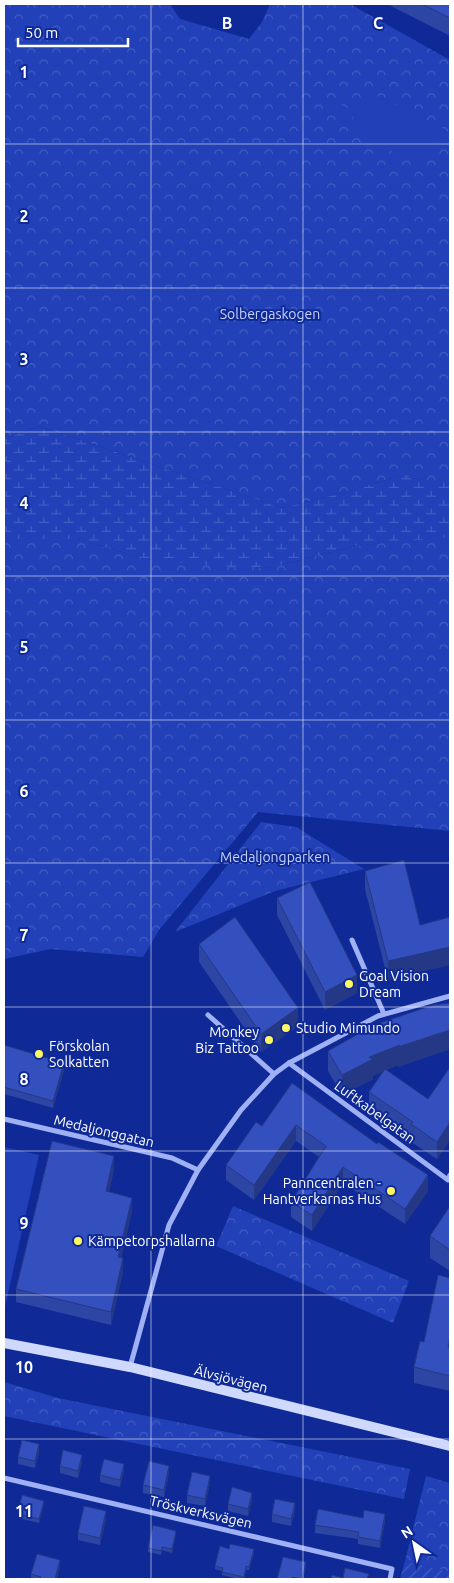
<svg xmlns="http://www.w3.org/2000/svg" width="454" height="1583" viewBox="0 0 454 1583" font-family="Ubuntu,sans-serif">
	<defs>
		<pattern id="forest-crowns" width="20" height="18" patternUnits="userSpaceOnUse" patternTransform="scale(1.25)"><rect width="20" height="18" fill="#2240b7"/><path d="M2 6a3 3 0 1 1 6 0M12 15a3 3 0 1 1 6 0" fill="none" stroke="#435dc2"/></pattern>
		<pattern id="wetland-marsh" width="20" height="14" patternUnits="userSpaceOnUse" patternTransform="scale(1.25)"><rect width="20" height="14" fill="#2240b7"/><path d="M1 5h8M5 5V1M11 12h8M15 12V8" fill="none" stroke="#435dc2"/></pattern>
		<pattern id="garden-furrows" width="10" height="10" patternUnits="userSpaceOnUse" patternTransform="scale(1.25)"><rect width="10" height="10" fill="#2240b7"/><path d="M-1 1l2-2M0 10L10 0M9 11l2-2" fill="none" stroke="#435dc2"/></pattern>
	</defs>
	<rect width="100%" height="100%" fill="#0f2a97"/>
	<!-- forest -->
	<g fill="url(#forest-crowns)">
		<polygon points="4,4 170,4 180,19 249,39 262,22 270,4 350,4 450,60 450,484 399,476 346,492 282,508 39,426 4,439"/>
		<polygon points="444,536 450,537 450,831 258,812 159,930 143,957 51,949 4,959 4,539 77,539 145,559 269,568 355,546"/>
		<polygon points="261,822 296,827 364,869 275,891 175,932"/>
		<polygon points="233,1206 409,1281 393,1323 216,1246"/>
		<polygon points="4,1382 58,1398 410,1469 404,1499 4,1416"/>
		<polygon points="426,1476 450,1483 450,1572 405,1561"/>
	</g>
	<!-- wetland -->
	<polygon fill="url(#wetland-marsh)" points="39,426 282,508 346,492 399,476 447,483 450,484 450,537 355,546 269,568 217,566 145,559 77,539 4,539 4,439"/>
	<!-- garden -->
	<polygon fill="url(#garden-furrows)" points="405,1561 450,1572 450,1579 400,1579"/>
	<!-- pitch -->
	<g fill="#2240b7">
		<polygon points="366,91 443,128 424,167 348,129"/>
		<polygon points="329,99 351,110 345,121 324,111"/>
		<polygon points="4,1147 39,1155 5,1307 4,1306"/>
	</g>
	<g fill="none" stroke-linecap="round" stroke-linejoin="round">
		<!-- street -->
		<g stroke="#9fb1f4" stroke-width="5">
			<polyline points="352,940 384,1014"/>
			<polyline points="208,1015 274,1074"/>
			<polyline points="289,1063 448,1180 450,1175"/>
			<polyline points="4,1119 172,1158 198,1170"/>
			<polyline points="130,1367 169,1225 198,1170 241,1110 274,1074 289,1063 378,1016 450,996"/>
			<polyline points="4,1478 392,1569 390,1579"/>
		</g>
		<!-- secondary -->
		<polyline stroke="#cfd8fd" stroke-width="10" points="4,1343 130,1367 450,1446"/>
	</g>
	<!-- wall -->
	<g fill="#2d45a3">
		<polygon points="387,4 450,4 450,36"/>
		<polygon points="365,871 420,925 388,980 365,889"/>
		<polygon points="277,898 357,993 325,1010 277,915"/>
		<polygon points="199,944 298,1026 261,1052 199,962"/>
		<polygon points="450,1003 450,1049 398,1067 398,1065 386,1070 428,1099 450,1067 450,1140 437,1159 411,1142 411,1138 369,1110 369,1092 383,1071 373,1076 373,1079 342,1095 328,1071 328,1051"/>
		<polygon points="4,1045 64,1070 53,1108 4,1094"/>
		<polygon points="292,1083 428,1191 405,1224 343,1183 312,1231 291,1217 291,1202 319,1157 296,1141 254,1200 226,1180 226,1165 262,1126"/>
		<polygon points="114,1169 109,1192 132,1211 121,1258 123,1272 111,1325 16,1302 16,1289"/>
		<polygon points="450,1206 450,1271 430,1258 430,1236"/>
		<polygon points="450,1278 450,1391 414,1383 414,1367 424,1342"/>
		<polygon points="39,1452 35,1468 18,1464 18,1457"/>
		<polygon points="82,1462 78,1478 60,1473 60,1466"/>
		<polygon points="124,1471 120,1487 100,1482 100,1475"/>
		<polygon points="169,1473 164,1497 143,1493 143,1485"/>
		<polygon points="210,1483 205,1506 187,1503 187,1495"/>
		<polygon points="252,1500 248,1516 228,1511 228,1504"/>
		<polygon points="44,1504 39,1523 18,1518 18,1514"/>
		<polygon points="295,1510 291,1526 272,1522 272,1514"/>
		<polygon points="363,1518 385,1521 380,1548 358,1544 358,1539 315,1533 315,1525"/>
		<polygon points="106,1519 100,1545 78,1540 78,1533"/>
		<polygon points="176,1534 172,1553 162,1550 161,1555 148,1552 148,1548"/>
		<polygon points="229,1549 254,1553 249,1570 246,1570 244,1579 238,1579 222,1575 222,1571 215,1569 215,1566"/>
		<polygon points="306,1566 303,1579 277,1579"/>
		<polygon points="60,1567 57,1579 31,1579 31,1574"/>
	</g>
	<!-- shaded-wall -->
	<g fill="#243885">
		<polygon points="450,947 450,965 388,980 388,961"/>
		<polygon points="357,975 357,993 325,1010 325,992"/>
		<polygon points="298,1008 298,1026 261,1052 261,1034"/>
		<polygon points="450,1030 450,1049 398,1067 398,1065 373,1076 373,1079 342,1095 342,1075 369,1057 400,1045"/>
		<polygon points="64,1063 64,1070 53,1108 53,1101"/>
		<polygon points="450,1122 450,1140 437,1159 437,1142"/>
		<polygon points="296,1125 296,1141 254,1200 254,1185"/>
		<polygon points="114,1156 114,1169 106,1205 106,1191"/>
		<polygon points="343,1167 343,1183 312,1231 312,1215"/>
		<polygon points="428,1175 428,1191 405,1224 405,1209"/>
		<polygon points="132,1198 132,1211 118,1270 118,1257"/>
		<polygon points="123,1258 123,1272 111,1325 111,1312"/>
		<polygon points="450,1336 450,1352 448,1347"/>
		<polygon points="39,1444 39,1452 35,1468 35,1461"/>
		<polygon points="82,1455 82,1462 78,1478 78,1471"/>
		<polygon points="124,1464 124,1471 120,1487 120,1480"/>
		<polygon points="169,1466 169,1473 164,1497 164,1490"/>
		<polygon points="210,1476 210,1483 205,1506 205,1499"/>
		<polygon points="252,1493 252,1500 248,1516 248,1509"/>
		<polygon points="44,1501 44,1504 39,1523 39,1519"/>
		<polygon points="295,1503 295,1510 291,1526 291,1519"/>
		<polygon points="106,1511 106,1519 100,1545 100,1538"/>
		<polygon points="385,1514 385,1521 380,1548 380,1541"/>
		<polygon points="176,1531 176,1534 172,1553 172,1549"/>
		<polygon points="254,1549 254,1553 249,1570 249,1567"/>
		<polygon points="60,1560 60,1567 57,1579 55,1579"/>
	</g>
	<!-- building -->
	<g fill="#3450be" stroke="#243885">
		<polygon points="422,4 450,4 450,18"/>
		<polygon points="404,860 420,925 450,917 450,947 388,961 365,871"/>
		<polygon points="310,882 357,975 325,992 277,898"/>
		<polygon points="235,917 298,1008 261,1034 199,944"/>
		<polygon points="450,1003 450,1030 398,1047 400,1045 369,1057 373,1059 342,1075 328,1051 374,1025 433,1005"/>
		<polygon points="4,1045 64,1063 53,1101 4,1087"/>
		<polygon points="450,1067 450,1122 437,1142 411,1124 413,1122 369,1092 385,1069 428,1099"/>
		<polygon points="292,1083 377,1144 378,1142 428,1175 405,1209 343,1167 312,1215 291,1202 326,1146 296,1125 254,1185 226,1165 256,1122 262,1126"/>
		<polygon points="52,1141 114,1156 106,1191 132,1198 118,1257 123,1258 111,1312 16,1289"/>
		<polygon points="450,1206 450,1250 430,1236"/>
		<polygon points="438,1275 450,1278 450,1336 448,1347 450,1348 450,1376 414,1367 420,1341 424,1342"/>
		<polygon points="22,1440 39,1444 35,1461 18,1457"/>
		<polygon points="63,1450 82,1455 78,1471 60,1466"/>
		<polygon points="104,1459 124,1464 120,1480 100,1475"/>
		<polygon points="149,1461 169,1466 164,1490 143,1485"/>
		<polygon points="192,1472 210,1476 205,1499 187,1495"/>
		<polygon points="232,1487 252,1493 248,1509 228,1504"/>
		<polygon points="22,1495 44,1501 39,1519 18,1514"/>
		<polygon points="275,1499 295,1503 291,1519 272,1514"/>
		<polygon points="84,1506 106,1511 100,1538 78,1533"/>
		<polygon points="318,1509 363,1518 364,1510 385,1514 380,1541 358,1537 359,1532 315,1525"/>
		<polygon points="153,1525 176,1531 172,1549 162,1547 161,1551 148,1548"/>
		<polygon points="230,1544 254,1549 249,1567 246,1566 244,1577 222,1572 223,1568 215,1566 220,1546 229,1549"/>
		<polygon points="37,1554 60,1560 55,1579 40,1579 41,1577 31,1574"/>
		<polygon points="283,1557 306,1562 302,1579 292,1577 291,1579 277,1579"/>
		<polygon points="345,1568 369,1574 367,1579 331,1579 332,1575 343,1578"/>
	</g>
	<!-- grid -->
	<path fill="none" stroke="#fff" stroke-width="1" stroke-opacity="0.55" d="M151 4V1579M303 4V1579M4 144H450M4 288H450M4 432H450M4 576H450M4 720H450M4 863H450M4 1007H450M4 1151H450M4 1295H450M4 1439H450"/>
	<!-- markers -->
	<g fill="#fff762" stroke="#0f2a97" stroke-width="2">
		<circle cx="349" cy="984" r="5"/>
		<circle cx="286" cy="1028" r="5"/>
		<circle cx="269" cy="1040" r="5"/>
		<circle cx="39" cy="1054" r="5"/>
		<circle cx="391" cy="1191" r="5"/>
		<circle cx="78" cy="1241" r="5"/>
	</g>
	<g text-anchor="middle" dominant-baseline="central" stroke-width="4" stroke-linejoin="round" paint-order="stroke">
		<!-- park labels -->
		<g font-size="14" fill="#c7d3fe" stroke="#0f2a97">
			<text x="270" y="314">Solbergaskogen</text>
			<text x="275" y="857">Medaljongparken</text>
		</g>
		<!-- poi labels -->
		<g font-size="14" fill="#fff" stroke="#0f2a97" text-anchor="start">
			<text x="359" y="976">Goal Vision<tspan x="359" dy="16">Dream</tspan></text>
			<text x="296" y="1028">Studio Mimundo</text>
			<text x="259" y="1032" text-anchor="end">Monkey<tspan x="259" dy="16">Biz Tattoo</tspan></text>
			<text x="49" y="1046">Förskolan<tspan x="49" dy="16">Solkatten</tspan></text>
			<text x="381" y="1183" text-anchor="end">Panncentralen -<tspan x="381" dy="16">Hantverkarnas Hus</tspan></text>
			<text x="88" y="1241">Kämpetorpshallarna</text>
		</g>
		<!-- street labels -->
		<g font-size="14" fill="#fff" stroke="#0f2a97">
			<text transform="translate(375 1112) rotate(36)">Luftkabelgatan</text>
			<text transform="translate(104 1131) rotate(13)">Medaljonggatan</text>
			<text transform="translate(231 1379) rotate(14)">Älvsjövägen</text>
			<text transform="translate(201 1512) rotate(13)">Tröskverksvägen</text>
		</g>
	</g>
	<g font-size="16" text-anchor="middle" font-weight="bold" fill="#fff" stroke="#0f2a97" stroke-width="4" stroke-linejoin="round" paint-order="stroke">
		<text x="227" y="29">B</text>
		<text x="378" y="29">C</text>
		<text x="24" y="78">1</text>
		<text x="24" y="222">2</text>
		<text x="24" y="365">3</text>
		<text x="24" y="509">4</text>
		<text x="24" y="653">5</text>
		<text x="24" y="797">6</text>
		<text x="24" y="941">7</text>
		<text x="24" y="1085">8</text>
		<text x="24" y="1229">9</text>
		<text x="24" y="1373">10</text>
		<text x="24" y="1517">11</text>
	</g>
	<!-- border -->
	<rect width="454" height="1583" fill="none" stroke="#ffffff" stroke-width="10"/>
	<!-- north arrow -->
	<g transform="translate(414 1543) rotate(327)" stroke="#0f2a97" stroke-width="4" paint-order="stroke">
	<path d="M0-4L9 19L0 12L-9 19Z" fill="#ffffff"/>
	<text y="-8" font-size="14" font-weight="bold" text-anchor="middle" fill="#ffffff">N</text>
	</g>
	<!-- scale -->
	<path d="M18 38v8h110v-8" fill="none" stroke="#ffffff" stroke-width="2.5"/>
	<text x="25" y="38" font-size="15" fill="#ffffff" stroke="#0f2a97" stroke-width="4" paint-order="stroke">50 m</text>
</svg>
